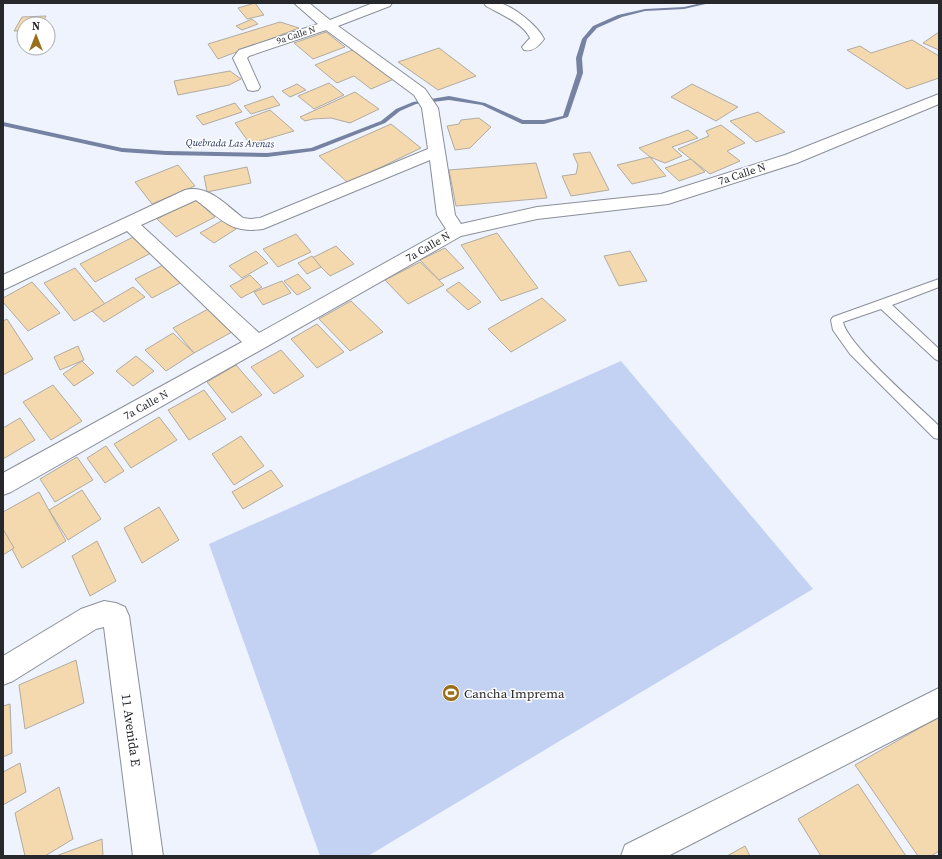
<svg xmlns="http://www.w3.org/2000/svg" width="942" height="859" viewBox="0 0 942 859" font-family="'Source Serif 4',serif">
	<rect width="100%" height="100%" fill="#eef3fe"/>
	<!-- green -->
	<polygon fill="#c3d2f3" points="621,361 813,589 368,856 320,856 209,544"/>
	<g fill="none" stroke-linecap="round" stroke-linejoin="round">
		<!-- stream -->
		<polygon fill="#7682a1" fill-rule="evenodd" points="701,3 710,3 684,9 645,11 622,17 597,28 587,39 582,58 583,73 568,117 544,124 522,124 482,105 449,100 416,104 400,111 385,123 314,151 267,157 166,155 122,152 3,126 3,122 122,148 166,151 267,153 311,148 381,121 396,109 413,102 449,96 485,103 523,120 544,120 563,116 577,73 576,58 582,39 593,26 618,15 645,9 684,7"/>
	</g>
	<!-- building -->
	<g fill="#f4d9ae" stroke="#b1aba1">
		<polygon points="255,3 264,15 247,19 238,8"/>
		<polygon points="46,16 42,24 24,24 24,31 14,31 22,17"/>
		<polygon points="252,19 258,24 242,30 236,26"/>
		<polygon points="280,22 299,28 218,59 208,44"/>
		<polygon points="326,32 345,47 313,59 294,43"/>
		<polygon points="939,32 939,50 923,43"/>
		<polygon points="912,40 939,56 939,78 907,89 847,50 860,46 871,53"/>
		<polygon points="439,48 476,76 438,90 398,62"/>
		<polygon points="355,49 394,79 371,89 354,76 337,83 315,65"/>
		<polygon points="230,71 241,79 229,85 178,95 174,81"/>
		<polygon points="329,83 344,95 314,109 298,96"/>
		<polygon points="297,84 306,90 290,97 282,91"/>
		<polygon points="692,84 738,107 716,121 671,97"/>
		<polygon points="355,92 379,109 350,123 331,118 313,119 305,121 300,117"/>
		<polygon points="273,96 280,105 251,114 244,106"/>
		<polygon points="235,103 242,112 203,125 196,116"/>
		<polygon points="270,110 294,131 250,144 235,123"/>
		<polygon points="758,112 785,132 756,142 730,121"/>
		<polygon points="479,118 491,127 470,148 455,150 447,126 459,124 461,120"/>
		<polygon points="391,124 421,148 348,183 319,156"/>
		<polygon points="721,125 745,143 727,151 740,161 710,174 678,149 709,136 706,131"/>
		<polygon points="688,130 698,138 672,147 682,156 665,163 650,157 639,148"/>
		<polygon points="590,152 609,190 571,196 562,176 576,174 578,165 573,154"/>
		<polygon points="650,157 666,176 632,184 617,165"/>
		<polygon points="691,159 705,172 679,181 665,168"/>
		<polygon points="536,163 547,198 456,206 449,170"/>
		<polygon points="178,165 195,186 152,204 135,182"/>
		<polygon points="247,167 251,183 207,192 204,176"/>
		<polygon points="195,199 215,217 176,237 157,219"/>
		<polygon points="223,220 236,229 214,243 200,233"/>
		<polygon points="497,233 538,288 501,301 461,245"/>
		<polygon points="139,234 155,251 95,282 80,264"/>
		<polygon points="296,234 311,252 278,267 263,249"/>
		<polygon points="336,246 354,264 330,276 312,258"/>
		<polygon points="445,248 464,268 439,280 420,260"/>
		<polygon points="256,251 268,263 242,278 229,266"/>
		<polygon points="630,251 647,281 619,286 604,256"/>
		<polygon points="312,256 321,267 307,274 298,263"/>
		<polygon points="420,262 444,285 408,304 385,280"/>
		<polygon points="167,263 184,281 152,298 135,279"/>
		<polygon points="75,268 105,304 74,321 44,283"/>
		<polygon points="298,274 311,288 297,295 284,281"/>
		<polygon points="250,275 262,287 241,298 230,286"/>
		<polygon points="282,281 291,293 263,305 254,292"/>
		<polygon points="32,282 60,313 28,331 3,302 3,298"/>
		<polygon points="459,282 481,302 468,310 446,290"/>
		<polygon points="133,287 145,297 104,322 92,311"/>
		<polygon points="542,298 566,320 511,352 488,329"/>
		<polygon points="351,301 383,332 350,351 319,319"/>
		<polygon points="210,308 232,332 194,353 173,328"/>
		<polygon points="7,319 33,359 3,375 3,321"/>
		<polygon points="317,324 344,352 317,368 291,339"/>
		<polygon points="173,333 194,353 166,371 145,350"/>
		<polygon points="78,346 84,360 60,370 54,357"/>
		<polygon points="281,350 304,376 274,394 251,367"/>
		<polygon points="136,356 154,371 133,386 116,371"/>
		<polygon points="82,361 94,373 74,386 63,374"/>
		<polygon points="236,365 262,395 232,413 207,382"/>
		<polygon points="53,385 82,421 51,440 23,402"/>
		<polygon points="204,390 226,419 189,440 168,410"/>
		<polygon points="159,417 177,440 131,468 114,444"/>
		<polygon points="20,418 35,440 3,459 3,428"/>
		<polygon points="241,436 264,466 234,485 212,454"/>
		<polygon points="106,446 124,471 105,483 87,458"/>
		<polygon points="77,457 93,480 55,502 40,479"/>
		<polygon points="271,470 283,486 243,509 232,492"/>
		<polygon points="82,490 101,519 68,540 49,510"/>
		<polygon points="39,492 66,541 22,568 3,532 3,512"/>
		<polygon points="159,507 179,540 142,563 124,528"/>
		<polygon points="3,529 14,548 3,555"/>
		<polygon points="97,541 116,581 90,596 72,556"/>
		<polygon points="76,660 84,703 25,729 19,685"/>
		<polygon points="10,704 12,753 3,757 3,706"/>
		<polygon points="939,717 939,851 931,856 918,856 855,765"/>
		<polygon points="20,763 26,792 3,805 3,772"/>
		<polygon points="858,784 906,856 821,856 798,819"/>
		<polygon points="59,787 73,839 45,856 25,856 15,813"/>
		<polygon points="102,839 103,856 56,856"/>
		<polygon points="745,846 750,856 727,856"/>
	</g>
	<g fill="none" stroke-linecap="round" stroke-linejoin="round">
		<defs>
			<path id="service" d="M939 279V287L892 305 939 349V361L935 359 881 309 843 322C848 346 919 406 939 426V439L934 438 850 354 833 330 831 320 833 317Z"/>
			<g id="minor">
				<path d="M294 3H309L330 20 373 3H392L390 6 338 26 425 89 438 108 455 215 461 224 537 207 661 194 785 155 939 94V104L797 163 668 204 537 219 461 236 11 492 3 495V473L242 342 127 231 3 290V275L185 190C208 184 226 205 243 218L250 219 260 218 428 149 422 108 414 95 326 30 249 56 247 58 260 87 258 90 253 91 248 90 233 58 239 50 318 24ZM430 160 437 215 446 229 259 333 141 225 196 200C220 218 230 234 263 229Z"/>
				<path d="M484 3C489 3 496 2 500 3 514 7 538 26 544 39 539 46 533 52 524 50L522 47 530 38C523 23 500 14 486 6Z"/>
				<polygon points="104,601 116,603 125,607 129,616 163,856 133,856 104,627 96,629 13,681 3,685 3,656 81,609"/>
				<polygon points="939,688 939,717 668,856 621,856 625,845"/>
			</g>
		</defs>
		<!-- service casing -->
		<use href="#service" stroke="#8b8f99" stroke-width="2"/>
		<!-- minor casing -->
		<use href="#minor" stroke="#8b8f99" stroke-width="2"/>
		<!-- service -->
		<use href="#service" fill="#fff" fill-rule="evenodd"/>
		<!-- minor -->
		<use href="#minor" fill="#fff" fill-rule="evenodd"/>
	</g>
	<!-- icons -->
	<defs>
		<symbol id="stadium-disc" viewBox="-11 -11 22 22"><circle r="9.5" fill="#996f1c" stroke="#fff"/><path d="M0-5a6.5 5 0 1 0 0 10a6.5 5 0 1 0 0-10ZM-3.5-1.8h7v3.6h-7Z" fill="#fff"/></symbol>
	</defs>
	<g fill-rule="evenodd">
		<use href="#stadium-disc" x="441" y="683" width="20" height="20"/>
	</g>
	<g text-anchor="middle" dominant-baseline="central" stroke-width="3" stroke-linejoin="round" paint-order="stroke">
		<!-- far-street labels -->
		<g font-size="9" fill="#26282c" stroke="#fff">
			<text transform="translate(296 35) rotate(-18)">9a Calle N</text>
		</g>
		<!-- far-water labels -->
		<g font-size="10" font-style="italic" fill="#16275a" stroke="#fff">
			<text transform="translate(230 143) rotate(1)">Quebrada Las Arenas</text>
		</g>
		<!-- street labels -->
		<g font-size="11" fill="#26282c" stroke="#fff">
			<text transform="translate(742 174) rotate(-18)">7a Calle N</text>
			<text transform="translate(428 247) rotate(-30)">7a Calle N</text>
			<text transform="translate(146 405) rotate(-29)">7a Calle N</text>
		</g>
		<!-- near-poi labels -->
		<g font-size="13" fill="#26282c" stroke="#fff" text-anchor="start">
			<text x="464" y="693">Cancha Imprema</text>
		</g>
		<!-- near-street labels -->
		<g font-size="13" fill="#26282c" stroke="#fff">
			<text transform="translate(131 730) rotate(82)">11 Avenida E</text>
		</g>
	</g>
	<!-- border -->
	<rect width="942" height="859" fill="none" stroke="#26282c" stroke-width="8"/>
	<!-- north arrow -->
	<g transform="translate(36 36)"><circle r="19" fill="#ffffff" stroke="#a8a9ab"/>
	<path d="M0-3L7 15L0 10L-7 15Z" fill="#996f1c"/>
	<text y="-6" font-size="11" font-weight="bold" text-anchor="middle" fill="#26282c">N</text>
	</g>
</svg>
